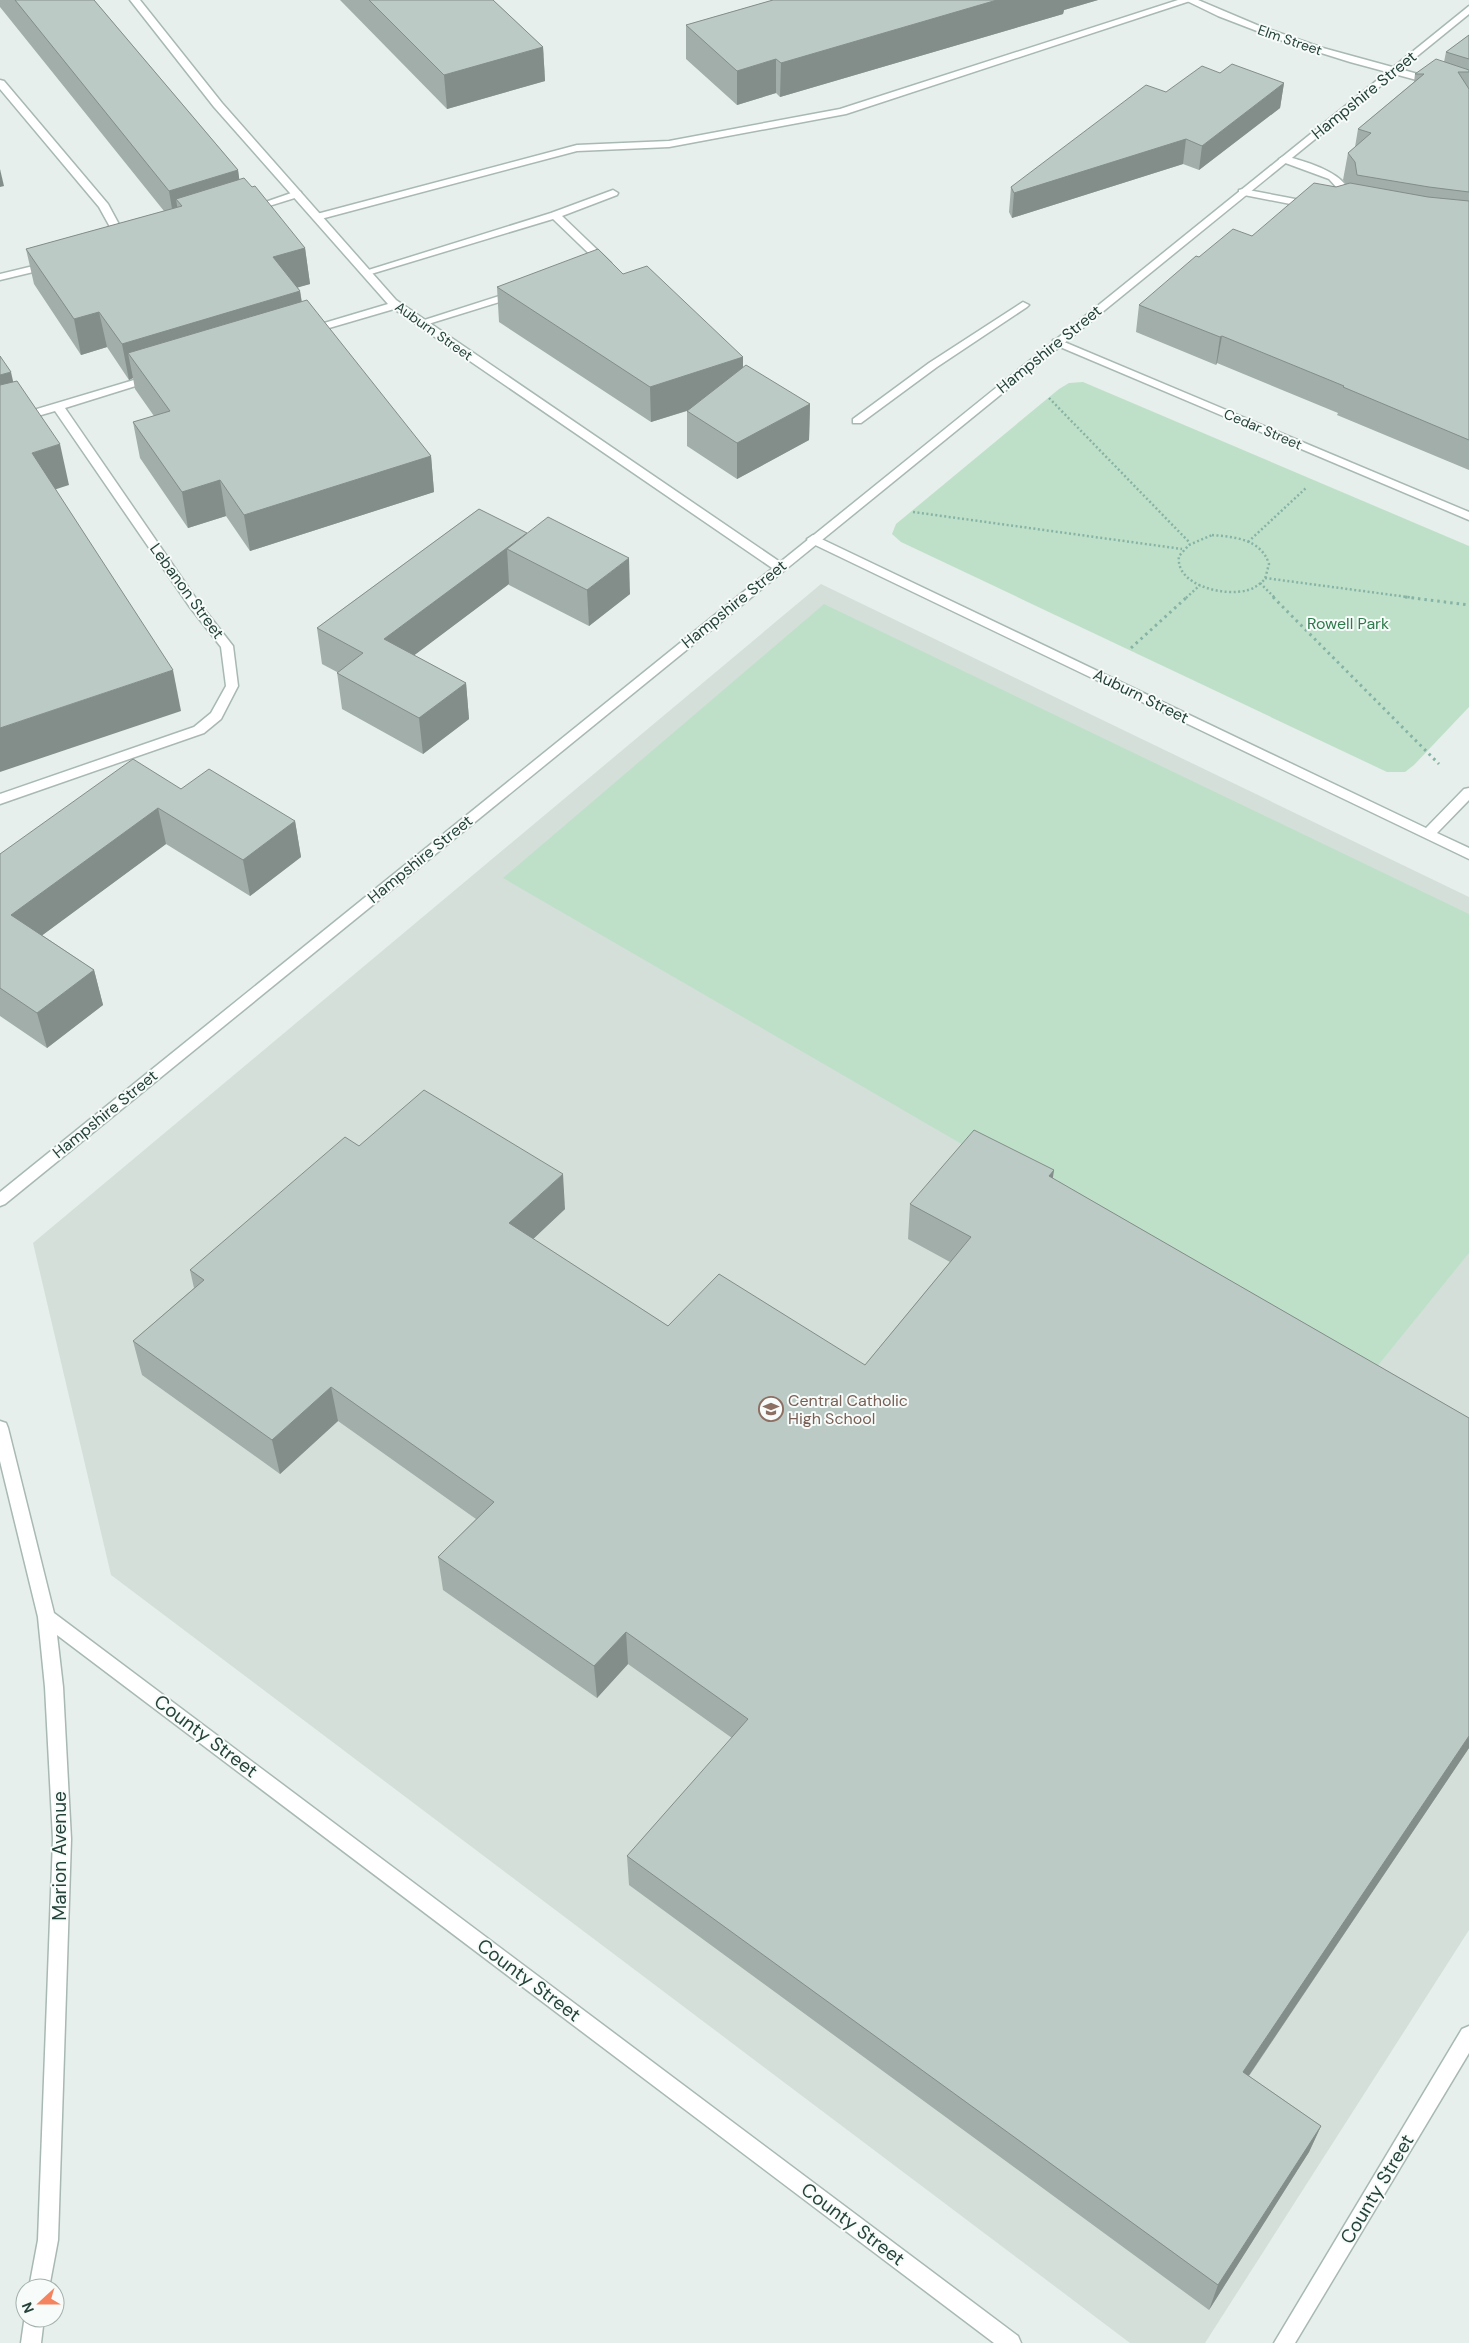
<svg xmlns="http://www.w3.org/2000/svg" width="1469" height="2343" viewBox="0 0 1469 2343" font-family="'DM Sans',sans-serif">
	<rect width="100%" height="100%" fill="#e6efeb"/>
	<!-- built -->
	<polygon fill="#d4dfda" points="821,584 1469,897 1469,1930 1205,2343 1130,2343 111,1575 33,1243"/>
	<!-- green -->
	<g fill="#bfe0c8">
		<polygon points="1083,382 1469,546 1469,707 1414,765 1405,772 1387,772 901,542 892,534 896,524 1059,389 1069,383"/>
		<polygon points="824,604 1469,914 1469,1253 1367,1379 503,878"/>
	</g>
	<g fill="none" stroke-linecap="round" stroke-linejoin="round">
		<defs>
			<g id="service">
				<polygon points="1178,0 1193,0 846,114 669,147 577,151 317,220 312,217 313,215 577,145 669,141 840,109"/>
				<polygon points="0,80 4,81 108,204 129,243 128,245 120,245 99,207 0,89"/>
				<path d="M1284 156C1305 161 1361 176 1349 207H1341L1338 189 1329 179 1280 161 1279 159Z"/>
				<polygon points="1243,189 1311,202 1316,205 1311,208 1239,194 1239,190"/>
				<polygon points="613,190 618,193 617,195 562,216 611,263 611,267 603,267 553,219 371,274 367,275 362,272 551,213"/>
				<polygon points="297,191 301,192 301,196 250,212 245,209"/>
				<polygon points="50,262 55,265 54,267 0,280 0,274"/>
				<polygon points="515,291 519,292 519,296 425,325 421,326 415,323"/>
				<polygon points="1023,302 1029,305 1027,307 937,367 861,423 853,423 853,419 929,363"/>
			</g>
			<g id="minor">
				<polygon points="130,0 140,0 222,103 396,300 783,564 785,567 783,570 775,570 394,309 312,333 304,333 304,329 388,304 214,107"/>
				<polygon points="1185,0 1198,0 1257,25 1323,48 1458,85 1469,90 1469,97 1450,89 1350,62 1283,41 1218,16"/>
				<polygon points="1057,339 1469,512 1469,520 1053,344 1053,340"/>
				<polygon points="154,374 158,375 158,379 65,408 197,600 233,646 238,686 221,719 204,733 0,804 0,794 194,727 211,713 226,686 221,647 189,606 55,411 0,427 0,420"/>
				<polygon points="813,535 1426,828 1464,789 1469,788 1469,800 1437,833 1469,848 1469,859 809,542 807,539"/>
				<polygon points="0,1421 6,1423 8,1428 54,1613 1018,2336 1021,2343 994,2343 57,1635 63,1687 71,1839 58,2240 49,2288 29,2288 38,2240 53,1839 45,1687 38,1617 0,1461"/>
				<polygon points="1469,2026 1469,2053 1295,2343 1274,2343 1462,2029"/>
				<polygon points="25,2315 25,2318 44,2318 41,2343 21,2343"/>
			</g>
			<polygon id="tertiary" points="1469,6 1469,14 5,1204 0,1206 0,1192"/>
		</defs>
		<!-- service casing -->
		<use href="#service" stroke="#a8b8b2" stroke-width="3"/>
		<!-- minor casing -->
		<use href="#minor" stroke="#a8b8b2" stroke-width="3"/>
		<!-- tertiary casing -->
		<use href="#tertiary" stroke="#a8b8b2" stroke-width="3"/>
		<!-- path-far1 -->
		<g stroke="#86b3a5" stroke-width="2.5" stroke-dasharray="2 2.5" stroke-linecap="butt">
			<polyline points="1049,398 1190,543"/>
			<polyline points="913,512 1182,549"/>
			<path d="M1212 535C1235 537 1261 539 1269 564L1265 579C1260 584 1255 588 1248 590 1226 597 1175 586 1179 556L1189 545Z"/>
			<polyline points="1248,542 1306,488"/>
			<polyline points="1265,578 1415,598"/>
			<polyline points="1260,583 1275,598"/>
			<polyline points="1186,598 1200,585"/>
		</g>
		<!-- path -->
		<g stroke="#86b3a5" stroke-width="3" stroke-dasharray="2.5 4" stroke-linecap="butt">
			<polyline points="1273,597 1439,764"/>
			<polyline points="1405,597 1469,605"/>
			<polyline points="1131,648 1187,597"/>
		</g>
		<!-- service -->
		<use href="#service" fill="#fff" fill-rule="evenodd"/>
		<!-- minor -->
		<use href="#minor" fill="#fff" fill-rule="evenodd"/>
		<!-- tertiary -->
		<use href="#tertiary" fill="#fff" fill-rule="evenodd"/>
	</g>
	<!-- wall -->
	<g fill="#a1aea9">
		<polygon points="0,0 94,0 238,170 239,179 305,248 310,284 297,287 300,291 302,302 431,456 434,492 250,551 226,516 188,528 140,458 133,422 154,416 135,389 133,378 129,380 107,347 81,355 34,284 26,249 164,211 0,7"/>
		<polygon points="340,0 493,0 543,47 545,81 447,109"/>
		<polygon points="773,0 1098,0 1064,10 1063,14 780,97 776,93 737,105 686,59 686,25"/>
		<polygon points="1469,35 1469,470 1337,415 1338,413 1217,363 1216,365 1136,332 1139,305 1199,257 1252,236 1336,187 1346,184 1343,180 1348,153 1355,147 1358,129 1414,82 1415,74 1444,62 1446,52"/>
		<polygon points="1220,73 1284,83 1280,108 1199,170 1183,164 1012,218 1009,212 1011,187 1166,92"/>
		<polygon points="623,274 743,357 743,368 810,404 809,440 737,479 687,446 687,411 651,422 499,322 497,287"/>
		<polygon points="479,509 630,594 589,626 509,585 509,584 414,655 466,683 469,719 423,754 342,709 337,672 322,664 317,628"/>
		<polygon points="181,789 295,821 301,857 250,896 166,844 42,935 94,970 103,1005 47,1048 0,1016 0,854"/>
		<polygon points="359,1146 565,1209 533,1239 668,1326 865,1365 950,1262 908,1239 910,1204 1054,1170 1052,1178 1469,1418 1469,1748 1249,2076 1321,2126 1309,2152 1209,2310 629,1885 627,1856 732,1738 628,1664 597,1698 443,1590 438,1557 476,1519 338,1421 280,1474 142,1375 133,1341 194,1288 190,1270"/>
	</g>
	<!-- shaded-wall -->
	<g fill="#838d89">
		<polygon points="997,0 1098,0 1064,10 1063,14 780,97 781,63"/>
		<polygon points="543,47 545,81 447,109 444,75"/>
		<polygon points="776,59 776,93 737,105 737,71"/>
		<polygon points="1284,83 1280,108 1199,170 1202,146"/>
		<polygon points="1186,139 1183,164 1012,218 1014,193"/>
		<polygon points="0,169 4,186 0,187"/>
		<polygon points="238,170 243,205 176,199 180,225 175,226 169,191"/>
		<polygon points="305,248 310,284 279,293 273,257"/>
		<polygon points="300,291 305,327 128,353 133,378 129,380 122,344"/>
		<polygon points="99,312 107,347 81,355 74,319"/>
		<polygon points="1222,336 1217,363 1216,365 1220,337"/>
		<polygon points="743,357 743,393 651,422 650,387"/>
		<polygon points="11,372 20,412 0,418 0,375"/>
		<polygon points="810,404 809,440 737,479 737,443"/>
		<polygon points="60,444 69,485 41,494 32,453"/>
		<polygon points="431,456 434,492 250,551 244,515"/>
		<polygon points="220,480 226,516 188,528 182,492"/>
		<polygon points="527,533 507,549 509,584 388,675 384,639"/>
		<polygon points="629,558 630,594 589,626 587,590"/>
		<polygon points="173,670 181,711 0,772 0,728"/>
		<polygon points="466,683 469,719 423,754 419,718"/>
		<polygon points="158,808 166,844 21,951 11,915"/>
		<polygon points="295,821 301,857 250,896 243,860"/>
		<polygon points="94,970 103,1005 47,1048 37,1013"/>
		<polygon points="1054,1170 1049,1205 1049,1176"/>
		<polygon points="563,1174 565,1209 513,1258 509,1223"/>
		<polygon points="331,1387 338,1421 280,1474 272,1440"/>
		<polygon points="626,1632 628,1664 597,1698 594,1666"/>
		<polygon points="1469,1736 1469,1748 1233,2099 1243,2072"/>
		<polygon points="1321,2126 1309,2152 1209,2310 1218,2285"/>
	</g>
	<!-- building -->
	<g fill="#bbcac4" stroke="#838d89">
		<polygon points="15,0 94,0 238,170 169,191"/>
		<polygon points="369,0 493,0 543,47 444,75"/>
		<polygon points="773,0 997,0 781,63 776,59 737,71 686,25"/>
		<polygon points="1469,35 1469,59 1446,52"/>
		<polygon points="1436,59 1469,70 1469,72 1458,72 1469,89 1469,192 1429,187 1357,175 1355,162 1348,153 1371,133 1358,129 1424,74 1415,74"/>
		<polygon points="1232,64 1284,83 1202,146 1186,139 1014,193 1011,187 1146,85 1166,92 1202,66 1220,73"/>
		<polygon points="244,178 252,187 255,186 305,248 273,257 300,291 122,344 99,312 74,319 26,249 182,206 176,199"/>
		<polygon points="1314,183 1336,187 1350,183 1428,197 1469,201 1469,440 1343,387 1344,386 1222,336 1220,337 1139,305 1196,256 1199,257 1233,229 1252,236"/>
		<polygon points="598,249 623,274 647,266 743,357 650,387 497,287"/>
		<polygon points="307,300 431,456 244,515 220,480 182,492 133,422 170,411 128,353"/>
		<polygon points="0,356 11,372 0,375"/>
		<polygon points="746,365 810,404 737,443 687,411"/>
		<polygon points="17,381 60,444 32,453 173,670 0,728 0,385"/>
		<polygon points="479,509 527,533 384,639 466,683 419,718 337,673 363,653 317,628"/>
		<polygon points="548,517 629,558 587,590 507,549"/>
		<polygon points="133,759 181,789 209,769 295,821 243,860 158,808 11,915 94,970 37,1013 0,988 0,854"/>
		<polygon points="424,1090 563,1174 509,1223 668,1326 719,1274 865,1365 971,1237 910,1204 974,1130 1054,1170 1049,1176 1469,1418 1469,1736 1243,2072 1321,2126 1218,2285 627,1856 748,1719 626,1632 594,1666 438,1557 494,1502 331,1387 272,1440 133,1341 204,1280 190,1270 345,1137 359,1146"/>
	</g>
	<!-- icons -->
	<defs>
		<symbol id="school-ring" viewBox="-11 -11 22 22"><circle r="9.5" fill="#f7fbf9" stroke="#8d6e63" stroke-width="1.5"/><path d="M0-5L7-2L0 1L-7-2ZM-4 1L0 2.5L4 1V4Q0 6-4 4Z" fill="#8d6e63"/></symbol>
	</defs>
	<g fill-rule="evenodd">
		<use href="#school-ring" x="757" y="1395" width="28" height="28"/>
	</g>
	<g text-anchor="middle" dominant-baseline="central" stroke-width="4" stroke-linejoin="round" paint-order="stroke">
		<!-- far-street labels -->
		<g font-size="14" fill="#24423a" stroke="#f7fbf9">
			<text transform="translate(1290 40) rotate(19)">Elm Street</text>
			<text transform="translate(434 331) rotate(35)">Auburn Street</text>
			<text transform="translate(1263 429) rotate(23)">Cedar Street</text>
		</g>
		<!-- street labels -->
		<g font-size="16" fill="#24423a" stroke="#f7fbf9">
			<text transform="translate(1364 95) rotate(-39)">Hampshire Street</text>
			<text transform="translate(1049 349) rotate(-39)">Hampshire Street</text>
			<text transform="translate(187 591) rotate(54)">Lebanon Street</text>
			<text transform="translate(734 604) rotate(-39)">Hampshire Street</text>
			<text transform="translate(1141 696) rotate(26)">Auburn Street</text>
			<text transform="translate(420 859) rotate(-39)">Hampshire Street</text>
			<text transform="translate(105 1114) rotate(-39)">Hampshire Street</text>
		</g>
		<!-- park labels -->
		<g font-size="16" fill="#2d7a4b" stroke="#f7fbf9">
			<text x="1348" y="623">Rowell Park</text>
		</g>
		<!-- education labels -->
		<g font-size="16" fill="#785e54" stroke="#f7fbf9" text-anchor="start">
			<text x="788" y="1400">Central Catholic<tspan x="788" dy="18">High School</tspan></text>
		</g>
		<!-- near-street labels -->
		<g font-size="19" fill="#24423a" stroke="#f7fbf9">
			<text transform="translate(206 1736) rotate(37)">County Street</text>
			<text transform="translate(59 1856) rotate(-90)">Marion Avenue</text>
			<text transform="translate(529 1980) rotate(37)">County Street</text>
			<text transform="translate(1377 2189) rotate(-59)">County Street</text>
			<text transform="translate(853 2224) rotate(37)">County Street</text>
		</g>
	</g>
	<!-- north arrow -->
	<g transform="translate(40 2303) rotate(249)"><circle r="24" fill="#f7fbf9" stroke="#a3b1ad"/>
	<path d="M0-4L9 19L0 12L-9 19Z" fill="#f4845f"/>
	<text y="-8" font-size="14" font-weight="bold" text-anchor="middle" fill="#24423a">N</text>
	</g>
</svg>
